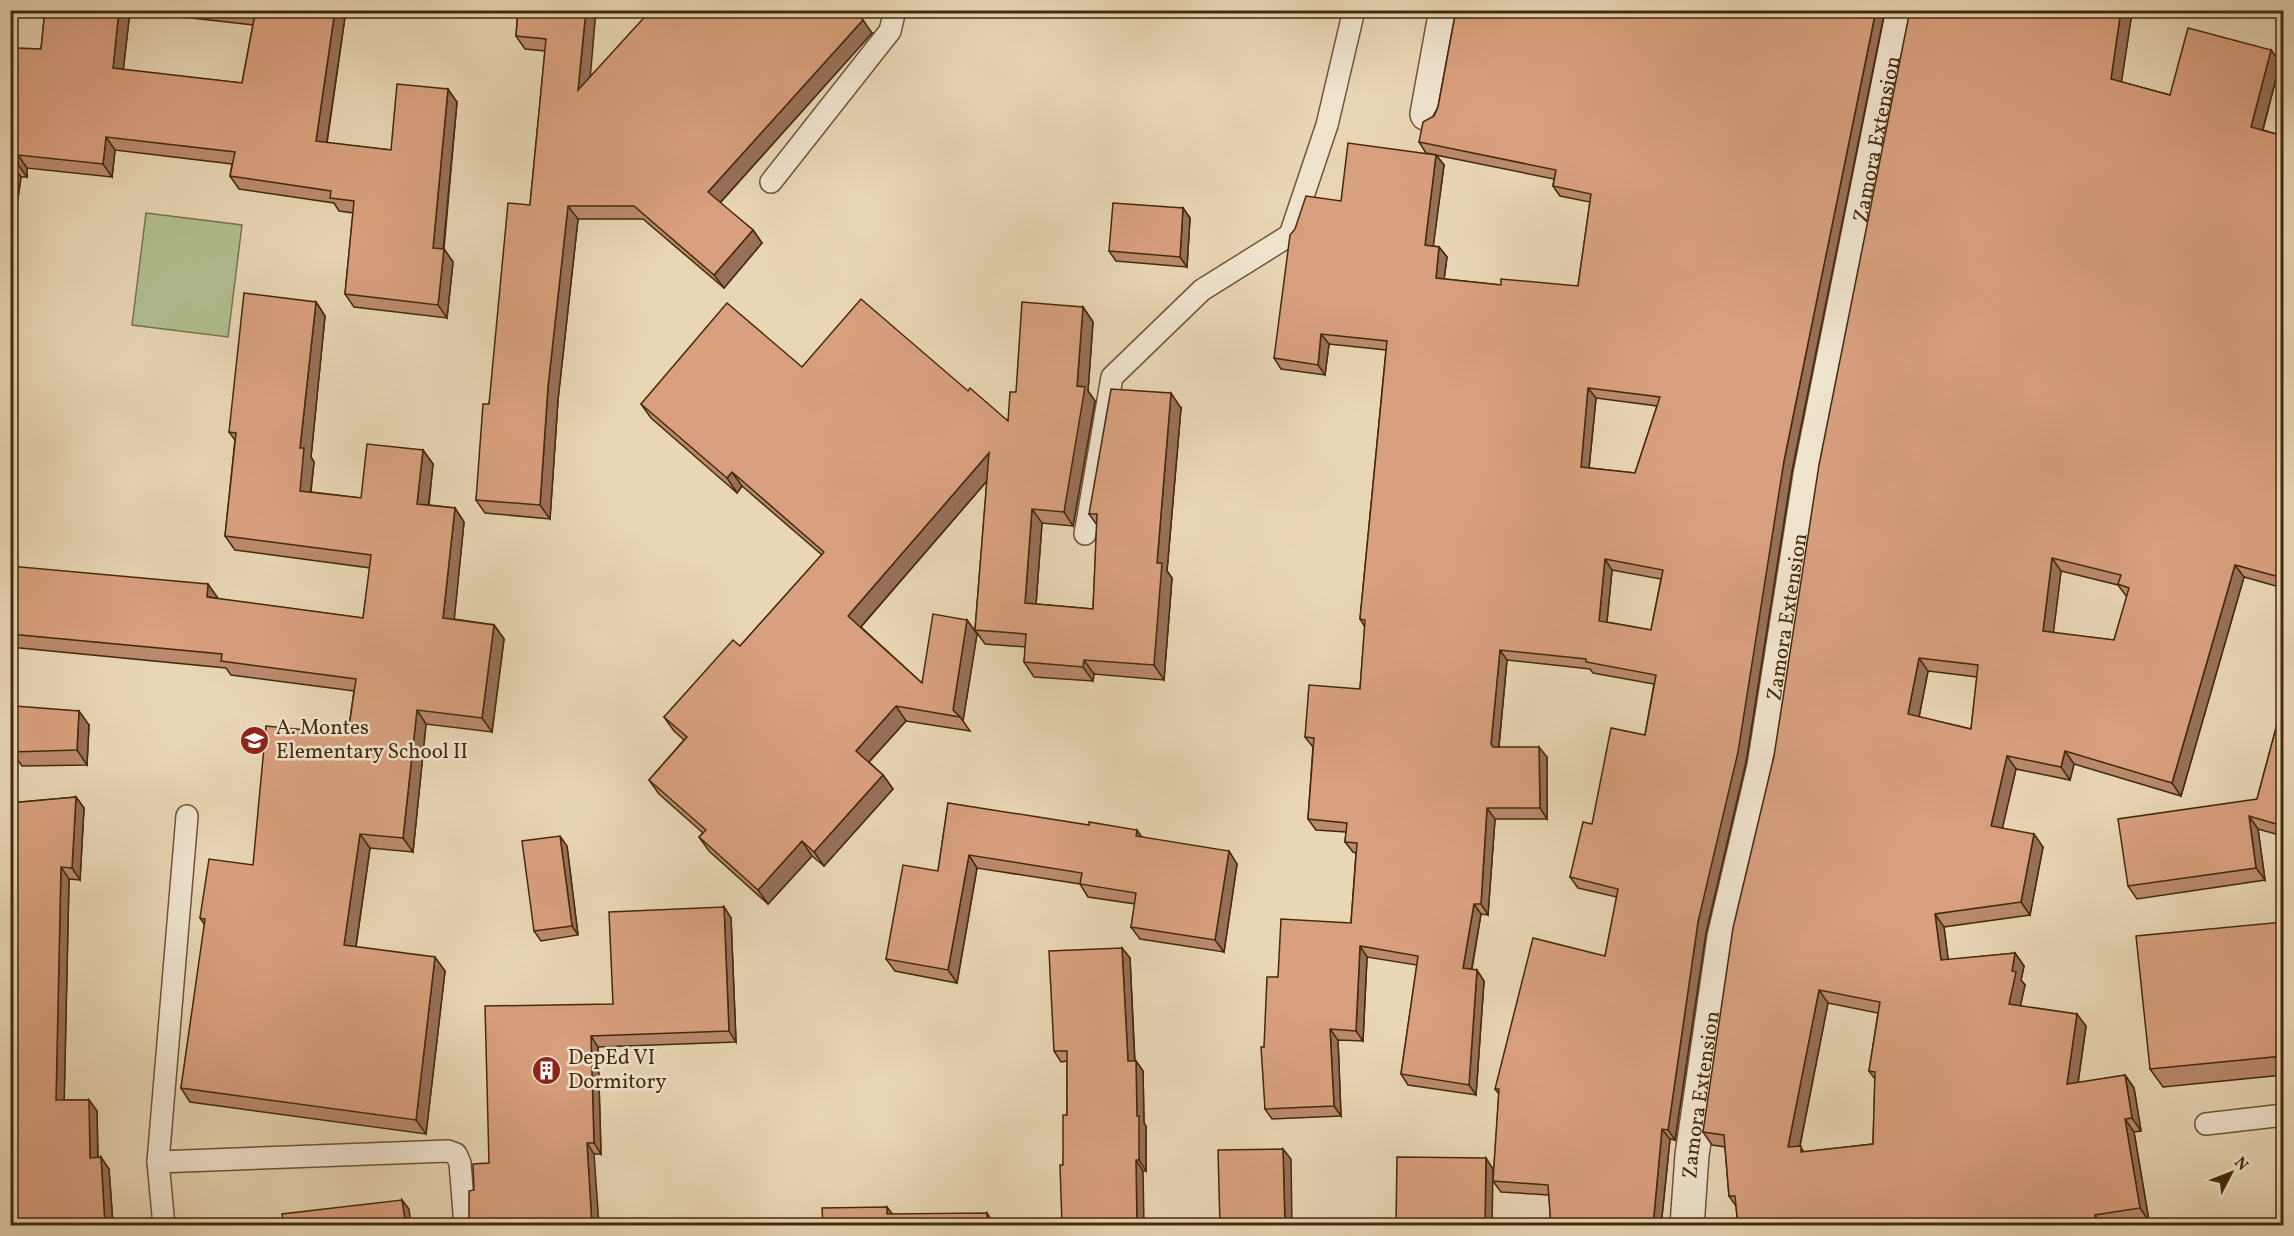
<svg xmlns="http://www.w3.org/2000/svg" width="2294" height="1236" viewBox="0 0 2294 1236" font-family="Vollkorn,serif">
	<rect width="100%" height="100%" fill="#e9d6b5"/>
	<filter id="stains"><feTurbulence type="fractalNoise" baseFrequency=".00333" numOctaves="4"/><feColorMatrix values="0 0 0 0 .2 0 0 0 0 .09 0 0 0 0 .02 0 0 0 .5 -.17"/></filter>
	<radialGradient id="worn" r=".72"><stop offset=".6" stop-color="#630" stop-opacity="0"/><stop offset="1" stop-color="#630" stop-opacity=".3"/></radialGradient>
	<!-- green -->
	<polygon fill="#b1bf91" stroke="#7a744e" stroke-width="1.5" points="146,213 242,225 228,337 132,325"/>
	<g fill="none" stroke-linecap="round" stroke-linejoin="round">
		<defs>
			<g id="service">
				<polyline points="771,182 890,31 895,10"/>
				<polyline points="1085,534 1112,377 1202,290 1290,235 1327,125 1354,10"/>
				<polyline points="2206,1124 2284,1115"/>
				<polyline points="158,1162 448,1151 456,1154 460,1163 465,1226"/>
				<polyline points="164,1226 158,1162 187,816"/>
			</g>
			<g id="minor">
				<polyline points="1427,114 1446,10"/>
				<path id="s1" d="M1687 1226 1692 1155 1724 937 1764 766 1810 475 1903 10"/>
			</g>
		</defs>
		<!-- service casing -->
		<use href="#service" stroke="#6d5536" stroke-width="24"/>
		<!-- minor casing -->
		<use href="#minor" stroke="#6d5536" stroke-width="36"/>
		<!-- service -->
		<use href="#service" stroke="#f1e4cf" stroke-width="21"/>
		<!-- minor -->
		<use href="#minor" stroke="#f1e4cf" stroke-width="33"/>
	</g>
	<!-- wall -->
	<g fill="#bb8a6d" stroke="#442a0b" stroke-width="1.5" fill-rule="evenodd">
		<path d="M45 10H346L327 143 391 150 457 102 444 249 453 262 447 318 354 307 345 294 353 213 339 211 334 203 239 189 230 176 232 164 115 150 112 177 27 168V177H21L10 254V48L41 49ZM130 11 253 25 242 83 123 70Z"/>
		<polygon points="518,10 590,77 872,33 720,203 753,230 762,243 724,288 643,219 578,219 558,400 550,519 485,513 476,500 489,404 530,205 545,51 525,49 516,36"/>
		<path d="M1456 10H1885L1792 471 1746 762 1706 933 1675 1140 1670 1139 1661 1226H1551L1549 1195 1501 1192 1493 1181 1499 1094 1495 1089 1605 956 1617 897 1578 888 1570 877 1592 824 1645 735 1654 684 1593 673 1590 669 1507 660 1499 747 1547 757V819H1495L1488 915 1481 914 1472 969 1484 981 1476 1095 1408 1085 1401 1074 1417 965 1367 957 1363 1041 1338 1040 1341 1116 1272 1119 1265 1109 1264 1047 1278 977 1351 923 1356 853 1353 852 1345 842 1346 832 1316 830 1308 819 1313 747 1305 737 1360 689 1365 627 1360 619 1386 350 1329 344 1325 375 1281 369 1274 358 1341 201 1436 155 1444 165 1433 246 1439 247 1447 257 1444 279 1501 285 1578 286 1590 202 1560 196 1553 186 1554 179 1426 153 1419 142 1438 107ZM1596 398 1657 406 1635 473 1589 468ZM1612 570 1661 579 1651 630 1607 622Z"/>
		<path d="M2053 10H2125L2131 19 2121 82 2170 95 2271 50 2280 63 2263 130 2283 136V588L2244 577 2181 796 2074 764 2070 780 2016 769 2002 828 2043 847 2030 915 1944 927 1948 960 2015 953 2024 966 2021 980 2025 985 2020 1006 2086 1026 2078 1083 2125 1075 2134 1088 2141 1131 2134 1132 2149 1221 2120 1226H1738L1736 1206 1729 1196 1725 1147 1712 1145 1703 1132 1774 756 2052 17ZM2061 571 2118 585 2127 597 2114 640 2053 633ZM1928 671 1977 677 1971 729 1919 717ZM1828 1003 1878 1013 1869 1071 1875 1079 1873 1144 1804 1152 1800 1146Z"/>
		<polygon points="1183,208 1190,218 1187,267 1116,261 1109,251"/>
		<polygon points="316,302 325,316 311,457 314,462 311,492 361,498 423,450 433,464 429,505 455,508 464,522 454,619 494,625 504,639 492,732 426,724 413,852 370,848 356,947 445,971 426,1134 190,1102 181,1088 205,925 200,918 253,865 348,734 354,691 231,675 226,668 10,647 10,566 218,599 363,618 370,568 235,550 225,536 235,440 229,432"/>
		<polygon points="1083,307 1093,322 1088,391 1095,401 1073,526 1042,523 1036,604 1093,609 1097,525 1089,514 1181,408 1167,571 1172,578 1164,680 1094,674 1093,681 1034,677 1024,662 1026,647 985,644 975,630 987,481 861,627 922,683 967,620 977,634 963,721 970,731 906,721 869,762 883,775 893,789 824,866 812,856 768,904 709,851 699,837 703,833 659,794 649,780 684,740 674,731 664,717 740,646 822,555 742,486 737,493 651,418 641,404 802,367 968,391 1008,421 1016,392"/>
		<polygon points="2283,702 2283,836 2258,829 2265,880 2137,899 2128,886 2257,799"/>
		<polygon points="89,725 87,765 22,766 12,752"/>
		<polygon points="76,797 84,808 80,880 69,879 64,1100 89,1100 97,1111 98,1158 109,1169 113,1224 116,1224 117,1226 10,1226 10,803"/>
		<polygon points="948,803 1142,837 1237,864 1224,952 1140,939 1131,927 1135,904 1088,897 1080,884 977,868 957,983 895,971 886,959 938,871"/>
		<polygon points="567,846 578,935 541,941 534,931"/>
		<polygon points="724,907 731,918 736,1042 598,1047 601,1154 594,1154 469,1221 474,1190 489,1163 613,1004"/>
		<polygon points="2283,922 2283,1075 2163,1087 2150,1069"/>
		<polygon points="1122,948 1130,958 1135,1061 1136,1061 1143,1071 1144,1123 1146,1126 1146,1171 1063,1165 1067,1115 1067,1061 1061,1062 1054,1051"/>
	</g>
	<!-- shaded-wall -->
	<g fill="#987059" stroke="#442a0b" stroke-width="1.5">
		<polygon points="119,10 129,10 130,11 122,81 113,68"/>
		<polygon points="335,10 346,10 325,154 316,141"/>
		<polygon points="586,10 596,10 588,103 578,90"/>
		<polygon points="1876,10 1885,10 1792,471 1746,762 1706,933 1675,1140 1668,1130 1698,922 1784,461"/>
		<polygon points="2121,10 2125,10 2131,19 2120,92 2111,79"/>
		<polygon points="863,20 872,33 717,206 708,192"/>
		<polygon points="2271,50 2280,63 2260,140 2251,127"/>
		<polygon points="448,89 457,102 442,261 433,248"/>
		<polygon points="106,137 115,150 112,177 103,164"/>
		<polygon points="18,155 27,168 27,177 18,165"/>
		<polygon points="1436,155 1444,165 1432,256 1425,245"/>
		<polygon points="12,164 21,177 10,254 10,178"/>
		<polygon points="568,206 578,219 558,400 550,519 540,505 548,387"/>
		<polygon points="1183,208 1190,218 1187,267 1180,257"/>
		<polygon points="753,230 762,243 724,288 714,275"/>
		<polygon points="1439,247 1447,257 1443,288 1436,278"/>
		<polygon points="444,249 453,262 447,318 438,305"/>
		<polygon points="316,302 325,316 311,457 314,462 309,505 300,491 300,448"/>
		<polygon points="1083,307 1093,322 1088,391 1095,401 1073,526 1064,512 1077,386"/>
		<polygon points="1321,334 1329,344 1325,375 1318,365"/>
		<polygon points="1588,388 1596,398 1588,478 1581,467"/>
		<polygon points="1171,393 1181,408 1167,571 1172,578 1164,680 1154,665 1157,563"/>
		<polygon points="423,450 433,464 427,518 417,504"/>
		<polygon points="989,453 999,467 858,630 848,616"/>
		<polygon points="732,472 742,486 737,493 727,478"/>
		<polygon points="455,508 464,522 453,632 443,618"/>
		<polygon points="1032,509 1042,523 1035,618 1025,603"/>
		<polygon points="2052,558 2061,571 2052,644 2043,631"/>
		<polygon points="1605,559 1612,570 1606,631 1599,621"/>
		<polygon points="2235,565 2244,577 2181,796 2172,783"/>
		<polygon points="208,584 218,598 207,597"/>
		<polygon points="967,620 977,634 963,721 960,717 953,710"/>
		<polygon points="494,625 504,639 492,732 482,718"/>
		<polygon points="1500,650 1507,660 1498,754 1491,744"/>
		<polygon points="1919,658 1928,671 1917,727 1908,714"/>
		<polygon points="1084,660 1094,674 1093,681 1083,667"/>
		<polygon points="896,706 906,721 866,765 856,751"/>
		<polygon points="417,710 426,724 413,852 403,838"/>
		<polygon points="79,711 89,725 87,765 77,750"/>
		<polygon points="1539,747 1547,757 1547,819 1540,808"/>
		<polygon points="2065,751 2074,764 2070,780 2061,767"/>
		<polygon points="2007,756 2016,769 2000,839 1991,826"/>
		<polygon points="883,775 893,789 824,866 814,852"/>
		<polygon points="76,797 84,808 80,880 72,868"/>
		<polygon points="1487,808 1495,819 1488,915 1481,904"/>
		<polygon points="2249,816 2258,829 2265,880 2256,868"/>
		<polygon points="1137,830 1145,842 1136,836"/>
		<polygon points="360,834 370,848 354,959 344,945"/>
		<polygon points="2034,834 2043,847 2030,915 2021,902"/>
		<polygon points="560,836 567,846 578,935 572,926"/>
		<polygon points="802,841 812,856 768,904 758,890"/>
		<polygon points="1229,851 1237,864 1224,952 1215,940"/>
		<polygon points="969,855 977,868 957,983 948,970"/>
		<polygon points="61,867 69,879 64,1112 56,1100"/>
		<polygon points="1474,904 1481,914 1470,978 1463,968"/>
		<polygon points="724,907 731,918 736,1042 729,1031"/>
		<polygon points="1935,914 1944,927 1950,973 1941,960"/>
		<polygon points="1360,946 1367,957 1363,1041 1356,1031"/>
		<polygon points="1122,948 1130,958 1135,1071 1128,1061"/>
		<polygon points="2015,953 2024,966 2021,980 2025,985 2018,1017 2009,1004 2012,971"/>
		<polygon points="435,957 445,971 426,1134 416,1120"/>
		<polygon points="1477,970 1484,981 1476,1095 1469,1085"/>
		<polygon points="1819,990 1828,1003 1797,1160 1788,1147"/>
		<polygon points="2077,1014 2086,1026 2076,1097 2067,1084"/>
		<polygon points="1330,1029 1338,1040 1341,1116 1334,1106"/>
		<polygon points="591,1036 598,1047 601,1154 594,1143"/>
		<polygon points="1136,1061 1143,1071 1144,1123 1146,1126 1146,1171 1139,1160 1137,1116"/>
		<polygon points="2125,1075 2134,1088 2141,1131 2132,1118"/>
		<polygon points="89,1100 97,1111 98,1170 90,1158"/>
		<polygon points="2125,1119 2134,1132 2149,1221 2140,1208"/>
		<polygon points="1662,1129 1670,1139 1661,1226 1653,1226"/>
		<polygon points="587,1143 594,1154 599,1226 592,1226"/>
		<polygon points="1283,1149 1291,1159 1292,1226 1285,1226"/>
		<polygon points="101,1157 109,1169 113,1226 105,1225"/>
		<polygon points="1486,1158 1493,1169 1492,1226 1485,1226"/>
		<polygon points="1136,1160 1143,1171 1144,1226 1137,1226"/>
		<polygon points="402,1200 409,1209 411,1226 406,1226"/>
		<polygon points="887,1207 895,1217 887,1214"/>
		<polygon points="987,1213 994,1224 994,1226 987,1226"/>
		<polygon points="2095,1215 2102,1226 2096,1226"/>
	</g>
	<!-- building -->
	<g fill="#d9a07f" stroke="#442a0b" stroke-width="1.5" fill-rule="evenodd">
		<polygon points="45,10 119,10 113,68 242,83 255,14 228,10 335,10 316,141 391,150 397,84 448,89 433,248 444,249 438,305 345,294 354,201 330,198 331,191 230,176 235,152 106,137 103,164 18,155 18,165 12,164 10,178 10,48 41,49"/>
		<polygon points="518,10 586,10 578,90 651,10 852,10 863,20 708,192 753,230 714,275 634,206 568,206 548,387 540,505 476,500 483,404 489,404 508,203 530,205 546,39 516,36"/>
		<path d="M1456 10H1876L1784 461 1738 752 1698 922 1668 1130 1662 1129 1653 1226H1551L1548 1185 1493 1181 1499 1089H1495L1533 938 1605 956 1618 889 1570 877 1583 822 1592 824 1611 728 1645 735 1656 675 1586 662V659L1500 650 1491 744 1493 747H1539L1540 808H1487L1481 904H1474L1463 968 1477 970 1469 1085 1401 1074 1418 956 1360 946 1356 1031 1330 1029 1334 1106 1265 1109 1261 1047H1264L1267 977H1278L1281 919 1351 923 1357 843 1345 842 1347 823 1308 819 1314 738 1305 737 1309 685 1360 689 1365 620 1360 619 1387 341 1321 334 1318 365 1274 358 1290 235 1295 229 1306 196 1341 201 1348 143 1436 155 1425 245 1439 247 1436 278 1501 285V279L1578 286 1591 194 1553 186 1556 170 1419 142 1423 122 1434 116 1438 107ZM1588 388 1660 397 1635 473 1581 467ZM1605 559 1663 570 1651 630 1599 621Z"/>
		<path d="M1910 10H2022L2052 17 2053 10H2121L2111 79 2170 95 2188 28 2271 50 2251 127 2283 136V578L2235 565 2172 783 2065 751 2061 767 2007 756 1991 826 2034 834 2021 902 1935 914 1941 960 2015 953 2012 971 2016 972 2009 1004 2077 1014 2067 1084 2125 1075 2132 1118 2125 1119 2140 1208 2095 1215 2096 1226H1738L1735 1196H1729L1724 1135 1703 1132 1733 928 1774 756 1819 465ZM2052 558 2121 575 2118 584 2129 588 2114 640 2043 631ZM1919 658 1978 665 1971 729 1908 714ZM1819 990 1880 1002 1869 1071 1875 1072 1873 1144 1801 1152V1146L1788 1147Z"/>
		<polygon points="1113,203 1183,208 1180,257 1109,251"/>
		<polygon points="244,293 316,302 300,448 304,448 300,491 361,498 367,444 423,450 417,504 455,508 443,618 494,625 482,718 417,710 403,838 360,834 344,945 435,957 416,1120 181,1088 205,919 200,918 209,859 253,865 266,726 348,734 356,679 221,661 222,654 10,634 10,566 208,584 207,597 363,618 371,555 225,536 236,433 229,432"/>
		<polygon points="861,299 968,391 970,388 1008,421 1010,392 1016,392 1022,302 1083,307 1077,386 1085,387 1064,512 1032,509 1025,603 1093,609 1097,514 1089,514 1111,389 1171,393 1157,563 1162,563 1154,665 1084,660 1083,667 1024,662 1026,634 975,630 989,453 848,616 922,683 933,614 967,620 953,710 960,717 896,706 856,751 883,775 814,852 802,841 758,890 699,837 706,830 649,780 687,737 664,717 733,640 740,646 824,552 732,472 727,478 641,404 727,303 802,367"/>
		<polygon points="2283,702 2283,826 2249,816 2256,868 2128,886 2118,819 2257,799"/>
		<polygon points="15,706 79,711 77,750 12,752"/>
		<polygon points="76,797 72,868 61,867 56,1100 89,1100 90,1158 101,1157 105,1225 116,1224 116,1226 10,1226 10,803"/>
		<polygon points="948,803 1089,825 1089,822 1137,830 1136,836 1229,851 1215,940 1131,927 1136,893 1080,884 1082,873 969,855 948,970 886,959 903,865 938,871"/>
		<polygon points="560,836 572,926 534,931 522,841"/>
		<polygon points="724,907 729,1031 591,1036 594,1143 587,1143 592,1226 465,1226 469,1221 469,1191 474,1190 473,1164 489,1163 485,1006 613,1004 609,912"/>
		<polygon points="2283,922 2283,1056 2150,1069 2136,936"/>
		<polygon points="1122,948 1128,1061 1136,1061 1137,1116 1139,1116 1139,1160 1136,1160 1137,1226 1062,1226 1060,1165 1063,1165 1063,1115 1067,1115 1067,1051 1054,1051 1049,951"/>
		<polygon points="1283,1149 1285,1226 1220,1226 1218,1150"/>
		<polygon points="1397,1157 1486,1158 1485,1226 1396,1226"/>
		<polygon points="402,1200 406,1226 284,1226 282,1214"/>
		<polygon points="887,1207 887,1214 987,1213 987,1226 823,1226 822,1208"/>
	</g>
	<!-- icons -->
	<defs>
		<symbol id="school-disc" viewBox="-11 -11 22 22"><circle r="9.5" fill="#8f2418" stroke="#f1e4cf"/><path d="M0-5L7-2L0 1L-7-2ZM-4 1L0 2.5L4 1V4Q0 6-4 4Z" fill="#fff"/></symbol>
		<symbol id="building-disc" viewBox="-11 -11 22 22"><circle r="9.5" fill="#8f2418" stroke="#f1e4cf"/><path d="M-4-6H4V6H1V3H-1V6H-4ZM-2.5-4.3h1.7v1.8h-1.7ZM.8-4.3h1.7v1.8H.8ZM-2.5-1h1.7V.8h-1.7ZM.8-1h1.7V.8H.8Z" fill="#fff"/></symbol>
	</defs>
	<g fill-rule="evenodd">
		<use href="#school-disc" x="238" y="724" width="33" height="33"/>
		<use href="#building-disc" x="530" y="1054" width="33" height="33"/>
	</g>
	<g text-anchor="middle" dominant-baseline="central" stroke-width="5" stroke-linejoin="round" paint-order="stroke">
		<!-- street labels -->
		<g font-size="21" fill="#442a0b" stroke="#f1e4cf">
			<text stroke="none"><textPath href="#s1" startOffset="1104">Zamora Extension</textPath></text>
			<text stroke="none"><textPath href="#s1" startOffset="618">Zamora Extension</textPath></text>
			<text stroke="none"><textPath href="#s1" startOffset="132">Zamora Extension</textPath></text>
		</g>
		<!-- poi labels -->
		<g font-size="21" fill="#442a0b" stroke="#f1e4cf" text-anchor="start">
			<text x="276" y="728">A. Montes<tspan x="276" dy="24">Elementary School II</tspan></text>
			<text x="568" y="1058">DepEd VI<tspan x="568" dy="24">Dormitory</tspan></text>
		</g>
	</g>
	<!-- margin -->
	<rect width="2294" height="1236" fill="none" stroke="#e9d6b5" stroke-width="36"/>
	<rect x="12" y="12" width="2270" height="1212" fill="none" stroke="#442a0b" stroke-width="3"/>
	<rect x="18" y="18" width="2258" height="1200" fill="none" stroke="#442a0b" stroke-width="1.5"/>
	<!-- north arrow -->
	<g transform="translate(2231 1173) rotate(48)" stroke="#f1e4cf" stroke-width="4.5" paint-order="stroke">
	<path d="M0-4.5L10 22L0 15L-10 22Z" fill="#442a0b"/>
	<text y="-9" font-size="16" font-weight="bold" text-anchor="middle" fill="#442a0b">N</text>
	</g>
	<rect width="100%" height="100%" filter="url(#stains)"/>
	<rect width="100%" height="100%" fill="url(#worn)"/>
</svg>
